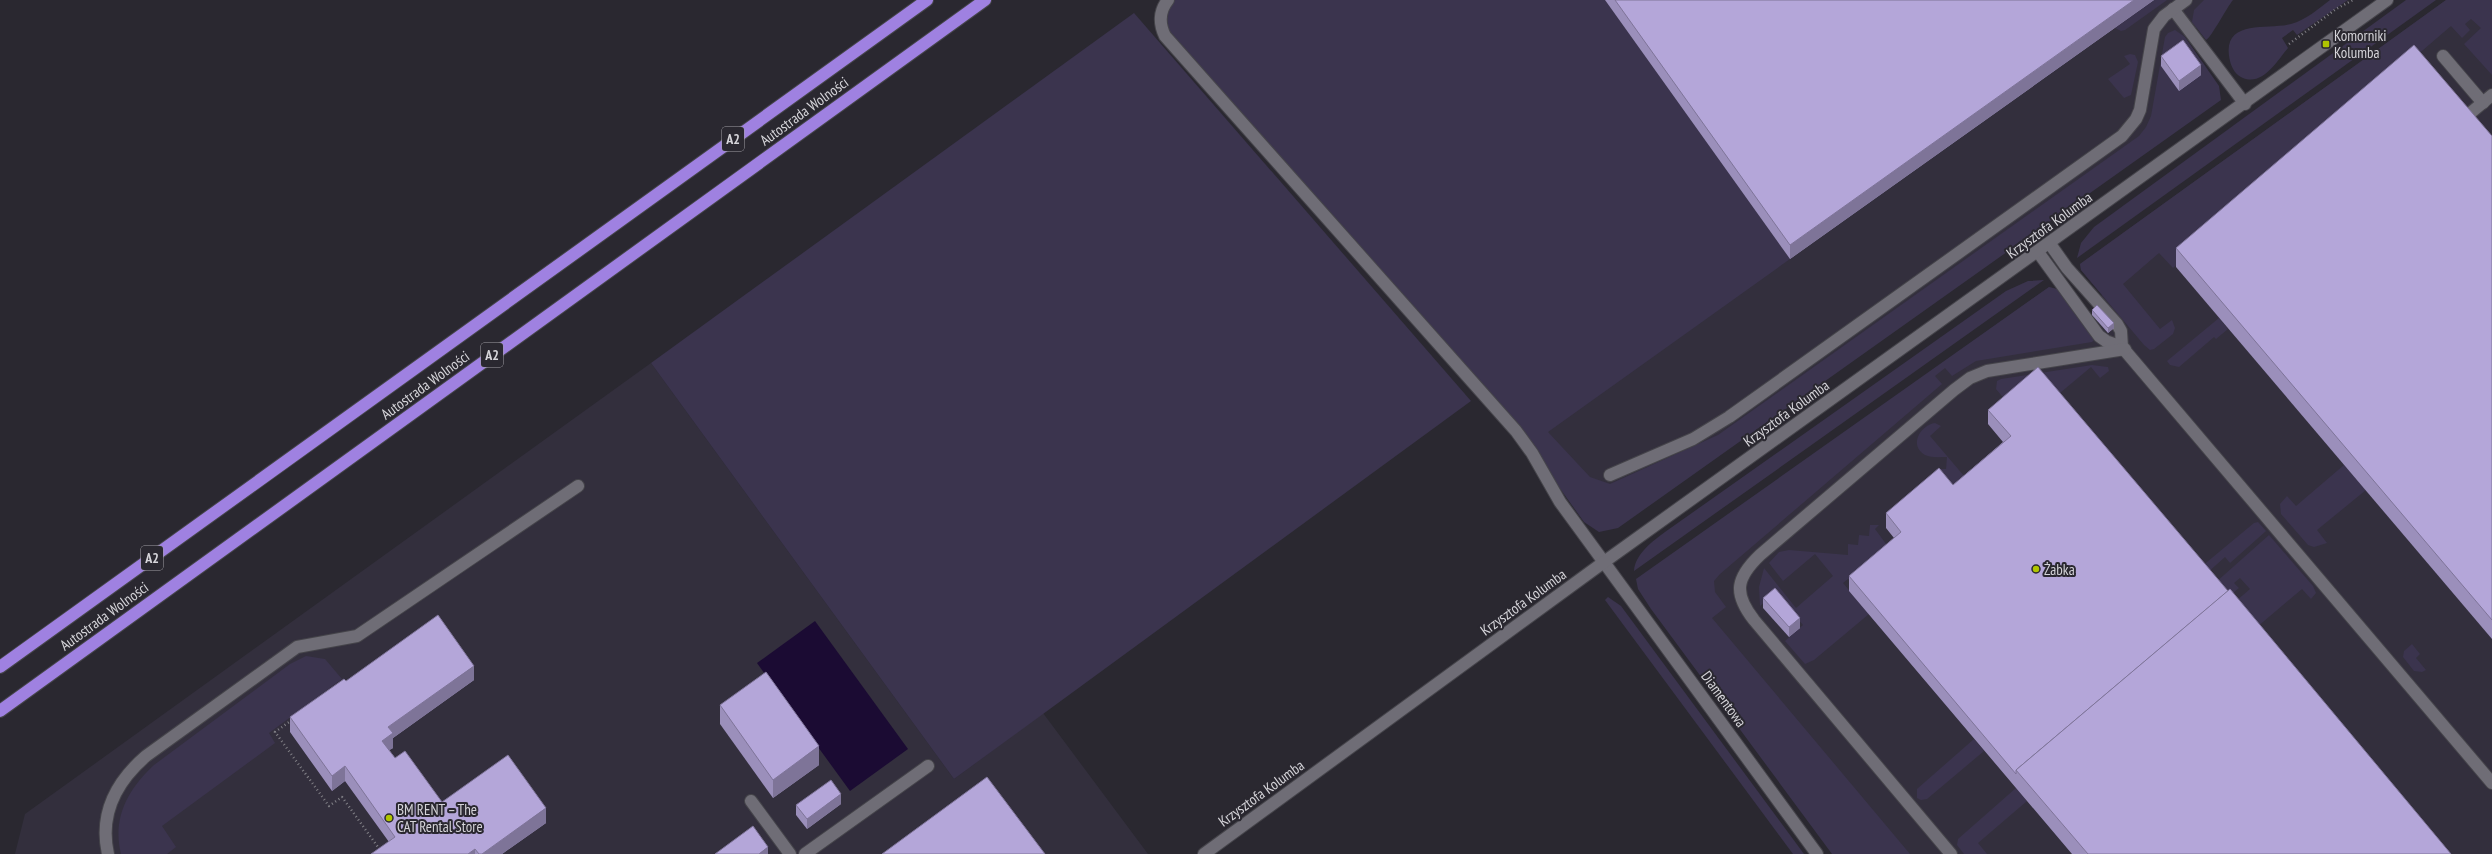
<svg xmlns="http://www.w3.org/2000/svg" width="2492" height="854" viewBox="0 0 2492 854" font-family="'PT Sans Narrow',sans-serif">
	<rect width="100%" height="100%" fill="#2a2830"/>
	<!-- built -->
	<g fill="#332f3d">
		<polygon points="1193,0 2225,0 2215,14 2180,40 2212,85 1736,437 1595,504"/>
		<polygon points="2446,0 2492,0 2492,854 1859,854 1667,591 1748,501 2049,287 2057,289 2088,333 2099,324 2092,315 2097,310 2092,303 2102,295 2081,270 2080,264"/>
		<polygon points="651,363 954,779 1043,713 1148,854 15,854 25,814"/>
	</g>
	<!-- green -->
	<g fill="#3b344e">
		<path d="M1175 0H1605L1790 259 1548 432 1590 477 1610 484 1718 435 2139 136 2146 127 2151 116 2165 37 2168 33 2175 30 2185 37 2219 86 2221 100 1618 528 1599 532 1584 522 1551 476 1168 34C1164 21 1165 9 1175 0Z"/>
		<polygon points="2154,0 2167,0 2125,30 2121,31 2115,28"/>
		<path d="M2204 0H2233C2227 7 2211 38 2206 40L2192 22 2194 10Z"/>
		<path d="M2330 0H2348L2297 35 2293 30 2282 38 2288 48C2277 61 2263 86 2243 78 2236 75 2232 69 2230 61 2220 18 2267 30 2291 24 2306 20 2318 9 2330 0Z"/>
		<polygon points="2406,0 2436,0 2077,258 2081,243 2094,227"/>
		<polygon points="2446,0 2492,0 2492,75 2464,44 2481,28 2471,19 2465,24 2470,30 2462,38 2451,26 2269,182 2271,184 2173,268 2159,253 2123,284 2160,329 2172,320 2175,328 2173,334 2154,349 2150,350 2144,345 2081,270 2080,264"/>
		<polygon points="1134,13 1471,401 954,779 651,363"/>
		<polygon points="2130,54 2135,55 2138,62 2131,95 2124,98 2108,79 2130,64 2124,56"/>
		<path d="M2044 280 1634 571C1635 554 1653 541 1665 532L2006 291 2028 281Z"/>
		<polygon points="2049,287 2057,289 2094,340 2092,342 1976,361 1952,376 1945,368 1935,376 1942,384 1720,574 1714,581 1715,592 1726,607 1712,618 1910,854 1832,854 1651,609 1638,589 1636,579"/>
		<polygon points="2219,318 2228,329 2216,339 2214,337 2179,367 2170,365 2167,361"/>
		<polygon points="2092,365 2108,367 2109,371 2100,378 2091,367 2060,393 2010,406 1996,389 1997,381 2001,379"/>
		<path d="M1935 423 1941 426 1930 436 1964 476 1953 499 1935 477 1936 469H1946L1947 457C1940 457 1931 458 1925 455 1908 445 1921 425 1935 423Z"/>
		<polygon points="2344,465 2366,490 2317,530 2327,543 2314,547 2308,545 2281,514 2280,504 2287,496 2296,506"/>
		<polygon points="2258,522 2266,531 2230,563 2225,557 2207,573 2201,567 2254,523"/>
		<polygon points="1870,525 1879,525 1875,529 1889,548 1850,580 1848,579 1843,583 1869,614 1814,660 1805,664 1785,641 1803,625 1775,593 1760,606 1759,587 1764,568 1796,608 1833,576 1815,554 1783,581 1769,563 1779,552 1789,550 1848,555 1848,544 1858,545 1859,535 1869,536"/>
		<polygon points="2269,535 2313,586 2316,593 2311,599 2302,589 2250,633 2229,607 2250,589 2240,578 2234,583 2239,588 2227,598 2215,583"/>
		<polygon points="1608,597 1621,606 1804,854 1793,854 1605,600"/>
		<polygon points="2412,644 2420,654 2416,658 2426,670 2422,672 2414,671 2403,657 2404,651"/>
		<path d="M306 656 325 659 342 679 269 733 275 743 162 826 176 847 167 854H121C112 818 128 789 154 765L290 664Z"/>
		<polygon points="1974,739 1984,751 1927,799 1921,800 1917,798 1917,789"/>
		<polygon points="2016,788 2027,801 1978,843 1987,854 1964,854 1957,845 1958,839"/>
	</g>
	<!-- water -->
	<polygon fill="#1b0b33" points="815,621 908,749 850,791 757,663"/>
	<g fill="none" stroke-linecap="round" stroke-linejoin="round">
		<defs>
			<g id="minor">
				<path d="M1168 0C1159 11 1159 24 1165 36L1516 431 1532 453 1560 502 1817 854"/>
				<polyline points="2173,9 2245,104"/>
				<polyline points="2443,56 2483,103"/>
				<polyline points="2462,120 2492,95"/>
				<polyline points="2050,244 2067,268 2117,324 2121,331 2122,347"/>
				<polyline points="2038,252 2099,336 2106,341 2122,347 2492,783"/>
				<polyline points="1610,475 1693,439 1729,417 2122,136 2136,119 2140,110 2154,29 2164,16 2186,0"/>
				<polyline points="751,801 790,854"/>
				<path d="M108 854C99 814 116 782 146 756L297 647 357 636 578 486"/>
				<polyline points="805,854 928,766"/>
				<polyline points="1204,854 1604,562 2387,0"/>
				<path d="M1951 854 1754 620C1733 593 1736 578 1760 555L1954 390 1970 378 1987 371 2125 349"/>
			</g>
			<g id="highway">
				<polyline points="0,667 927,0"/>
				<polyline points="0,711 985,0"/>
			</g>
		</defs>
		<!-- minor casing -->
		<use href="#minor" stroke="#45444a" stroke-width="14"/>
		<!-- highway casing -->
		<use href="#highway" stroke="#45444a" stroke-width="14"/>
		<!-- path -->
		<g stroke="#828187" stroke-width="2.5" stroke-dasharray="1 3" stroke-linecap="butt">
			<polyline points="2289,44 2336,9 2353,0"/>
			<polyline points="292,720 275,732 329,806 342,797 380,850 375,854"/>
		</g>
		<!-- minor -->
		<use href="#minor" stroke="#6f6d76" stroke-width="12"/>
		<!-- highway -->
		<use href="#highway" stroke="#9f81e1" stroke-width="12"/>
	</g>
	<!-- wall -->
	<g fill="#9b8fbb">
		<polygon points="1605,0 2154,0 1790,259"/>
		<polygon points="2161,56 2201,75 2179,91 2161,66"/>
		<polygon points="2492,136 2492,639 2176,267 2176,248"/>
		<polygon points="2092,310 2114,328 2108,333 2092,315"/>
		<polygon points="1988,410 2228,591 2451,854 2072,854 1849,591 1849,576 1894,538 1886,528 1886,513 1953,485 2003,442 1988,424"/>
		<polygon points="1763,598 1800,628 1789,637 1763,608"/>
		<polygon points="474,680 393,738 393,748 389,750 395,758 442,802 546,823 502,854 371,854 389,842 345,781 332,791 290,732 290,717 346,681"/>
		<polygon points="720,705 819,765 773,798 720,724"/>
		<polygon points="841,804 807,829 796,815 796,805"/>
	</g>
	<!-- shaded-wall -->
	<g fill="#7e7498">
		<polygon points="2134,0 2154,0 1790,259 1790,245"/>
		<polygon points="2201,65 2201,75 2179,91 2179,81"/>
		<polygon points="2114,323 2114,328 2108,333 2108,328"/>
		<polygon points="1800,618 1800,628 1789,637 1789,627"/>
		<polygon points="474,666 474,680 393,738 393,748 382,755 382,741 388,727"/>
		<polygon points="819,746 819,765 773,798 773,780"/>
		<polygon points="345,766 345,781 332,791 332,776"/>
		<polygon points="841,794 841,804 807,829 807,819"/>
		<polygon points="546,808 546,823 502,854 482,854"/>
		<polygon points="768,847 768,854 759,854"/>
		<polygon points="475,849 475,854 468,854"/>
	</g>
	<!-- building -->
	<g fill="#b4a6d9" stroke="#7e7498">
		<polygon points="1615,0 2134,0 1790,245"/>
		<polygon points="2183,40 2201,65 2179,81 2161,56"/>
		<polygon points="2414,45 2492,136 2492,620 2176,248"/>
		<polygon points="2097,305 2114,323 2108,328 2092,310"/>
		<polygon points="2038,367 2228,591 2016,770 2016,774 1849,576 1901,532 1886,513 1939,468 1953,485 2011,436 1988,410"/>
		<polygon points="1775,588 1800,618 1789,627 1763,598"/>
		<polygon points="2230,589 2451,854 2088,854 2016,770"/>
		<polygon points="438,615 474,666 388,727 393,733 382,741 395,758 405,751 442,802 508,755 546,808 482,854 479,854 475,849 468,854 371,854 395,837 345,766 332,776 290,717 344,679 346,681"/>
		<polygon points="766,672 819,746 773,780 720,705"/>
		<polygon points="987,777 1045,854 882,854"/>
		<polygon points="831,780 841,794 807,819 796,805"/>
		<polygon points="753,826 768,847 759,854 715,854"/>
	</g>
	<!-- markers -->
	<g fill="#b0c500" stroke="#2a2830" stroke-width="1.5">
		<rect x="2322" y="40" width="8" height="8" rx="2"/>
		<circle cx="2036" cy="569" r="4"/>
		<circle cx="389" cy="818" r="4"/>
	</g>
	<g text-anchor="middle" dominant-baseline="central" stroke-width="4" stroke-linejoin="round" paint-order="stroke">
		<!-- shield labels -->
		<g fill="#2a2830" stroke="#a2a0a6" stroke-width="1">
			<rect x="722" y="127" width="22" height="24" rx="3"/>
			<rect x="481" y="343" width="22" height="24" rx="3"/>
			<rect x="141" y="546" width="22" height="24" rx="3"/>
		</g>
		<g font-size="14" font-weight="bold" fill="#d5d4d9">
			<text x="733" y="139">A2</text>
			<text x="492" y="355">A2</text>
			<text x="152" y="558">A2</text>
		</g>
		<!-- poi labels -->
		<g font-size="15" fill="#d5d4d9" stroke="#2a2830" text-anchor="start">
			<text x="2334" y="35">Komorniki<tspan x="2334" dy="17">Kolumba</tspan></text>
			<text x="2044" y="569">Żabka</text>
			<text x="397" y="809">BM RENT – The<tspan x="397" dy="17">CAT Rental Store</tspan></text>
		</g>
		<!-- street labels -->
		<g font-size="15" fill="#d5d4d9" stroke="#2a2830">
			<text transform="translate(804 111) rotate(-36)">Autostrada Wolności</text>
			<text transform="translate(2049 225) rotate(-36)">Krzysztofa Kolumba</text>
			<text transform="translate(425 385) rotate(-36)">Autostrada Wolności</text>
			<text transform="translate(1786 413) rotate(-36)">Krzysztofa Kolumba</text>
			<text transform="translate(1523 602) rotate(-36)">Krzysztofa Kolumba</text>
			<text transform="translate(104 616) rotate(-36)">Autostrada Wolności</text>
			<text transform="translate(1724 699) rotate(54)">Diamentowa</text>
			<text transform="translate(1261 793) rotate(-36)">Krzysztofa Kolumba</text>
		</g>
	</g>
</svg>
